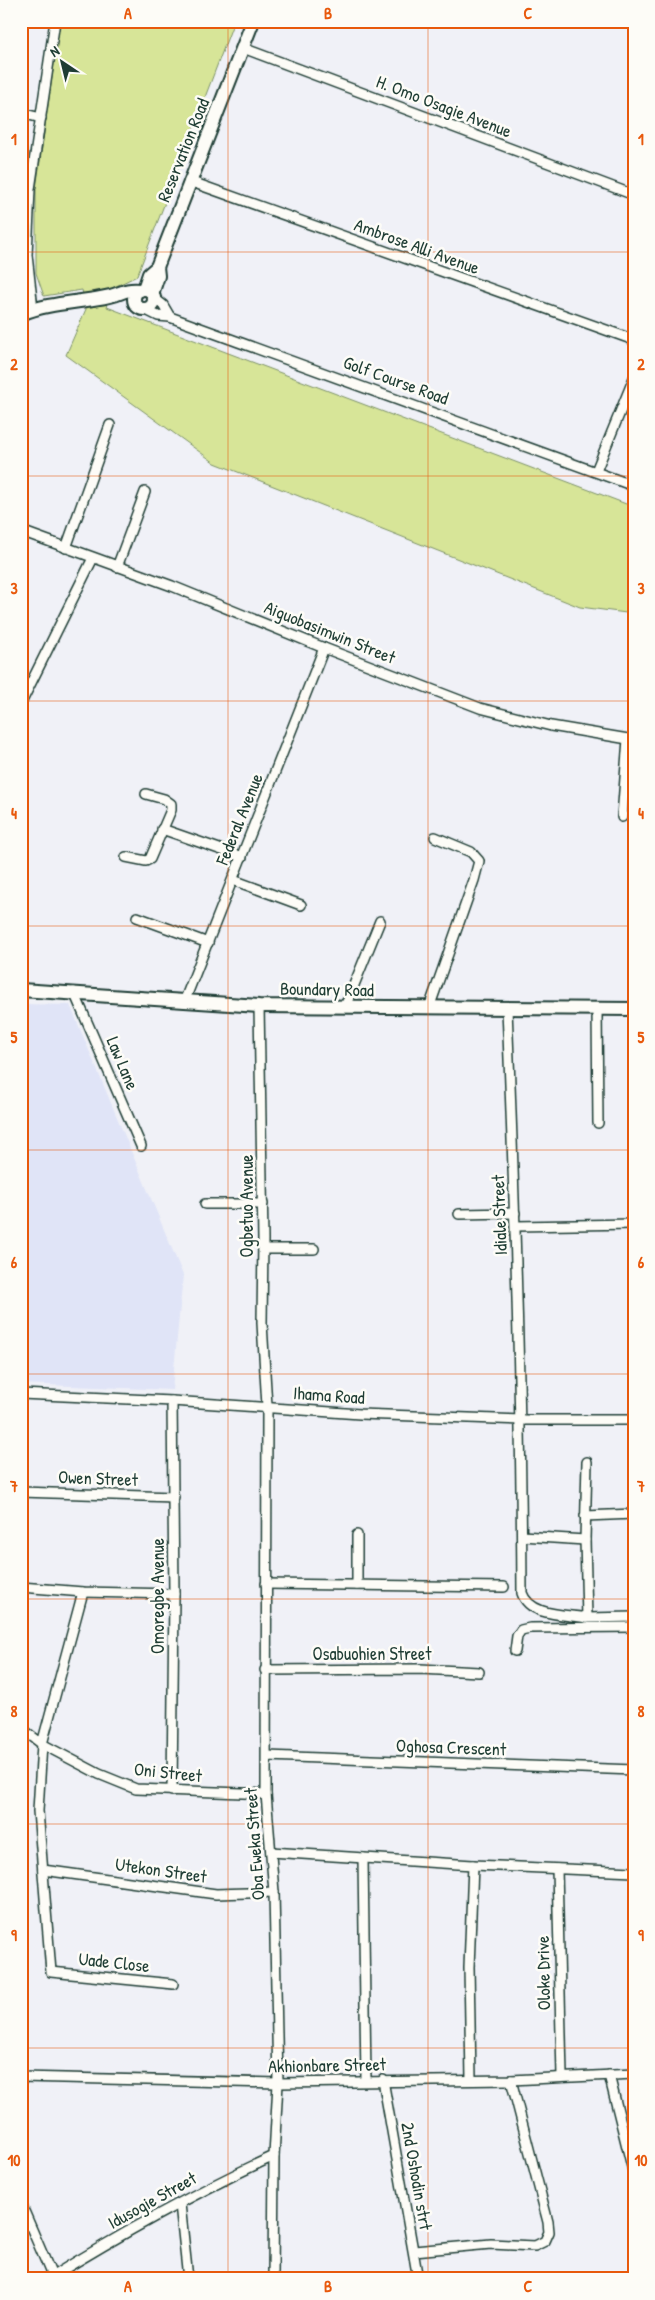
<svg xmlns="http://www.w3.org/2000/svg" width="655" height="2300" viewBox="0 0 655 2300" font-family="'Patrick Hand',sans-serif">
	<rect width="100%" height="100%" fill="#f0f1f7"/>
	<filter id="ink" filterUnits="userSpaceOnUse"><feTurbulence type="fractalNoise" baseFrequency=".02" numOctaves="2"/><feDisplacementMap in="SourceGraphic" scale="10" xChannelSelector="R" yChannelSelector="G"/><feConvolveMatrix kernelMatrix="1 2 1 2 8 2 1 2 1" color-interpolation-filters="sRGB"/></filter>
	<g filter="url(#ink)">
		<!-- built -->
		<polygon fill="#e0e4f7" points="21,1004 70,1005 183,1275 172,1390 21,1384"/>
		<!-- green -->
		<polygon fill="#d7e598" stroke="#7b9166" points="60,21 234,21 137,276 112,288 107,307 634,507 634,614 580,607 215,463 66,355 86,309 82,290 44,296 36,273 36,189"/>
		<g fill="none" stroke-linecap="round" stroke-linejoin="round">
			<defs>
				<g id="street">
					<polyline points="243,48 634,195"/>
					<polyline points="21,113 41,118"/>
					<polyline points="189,181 634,340"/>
					<polyline points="154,298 163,305 170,317"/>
					<polyline points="33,309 27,255 30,189 55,21"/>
					<polyline points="144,309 158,316 170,317 634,486"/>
					<polyline points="596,471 634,378"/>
					<polyline points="21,531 172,586 324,648 480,708 551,726 634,740"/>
					<polyline points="66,548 110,425"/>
					<polyline points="117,567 145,492"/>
					<polyline points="21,703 93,558"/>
					<polyline points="622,817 628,739"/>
					<polyline points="162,829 242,857"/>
					<polyline points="126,857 146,861 150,859 171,810 171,804 164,799 146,794"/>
					<polyline points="233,880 301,905"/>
					<polyline points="137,917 208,943"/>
					<polyline points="74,992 141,1146"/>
					<polyline points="184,1002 324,648"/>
					<polyline points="259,1006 263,1239 262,1323 267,1406 266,1794 274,1892 278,2083 274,2156 273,2279"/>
					<polyline points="345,1007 380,921"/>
					<polyline points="429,1008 474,880 479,861 471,852 435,837"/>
					<path d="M507 1009C515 1203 521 1398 522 1593 530 1617 566 1614 587 1618"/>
					<polyline points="597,1009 598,1123"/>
					<polyline points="205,1204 263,1204"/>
					<polyline points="459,1214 515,1213"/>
					<polyline points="516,1226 634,1224"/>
					<polyline points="263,1249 314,1249"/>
					<polyline points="21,1394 172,1401 360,1414 521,1420 634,1420"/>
					<polyline points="172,1401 174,1594 172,1791"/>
					<polyline points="587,1462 585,1540 587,1618 634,1617"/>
					<polyline points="21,1492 174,1497"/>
					<polyline points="585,1516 634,1514"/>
					<polyline points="522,1536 585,1540"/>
					<polyline points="266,1584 504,1587"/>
					<polyline points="357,1585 357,1535"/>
					<polyline points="21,1587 83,1592 174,1594"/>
					<polyline points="83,1592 42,1744 38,1811 51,1972 173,1984"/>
					<polyline points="515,1651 517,1636 521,1630 530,1628 634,1627"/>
					<polyline points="265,1670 420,1669 479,1672"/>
					<polyline points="21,1728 42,1744 99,1774 136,1789 266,1794"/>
					<polyline points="267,1756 634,1770"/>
					<polyline points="271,1852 473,1865 634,1872"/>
					<polyline points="363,1858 366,2080"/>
					<polyline points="557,1869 562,2076"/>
					<polyline points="43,1870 216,1894 274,1892"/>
					<polyline points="609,2075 634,2175"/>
					<polyline points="21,2077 278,2083 511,2080 634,2074"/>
					<polyline points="471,2079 469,1967 473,1865"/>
					<polyline points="383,2080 418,2279"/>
					<polyline points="21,2204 52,2276"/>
					<polyline points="177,2206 180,2204 188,2279"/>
					<polyline points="414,2251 491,2244 535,2246 545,2241 549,2232 548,2222 511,2080"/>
					<path d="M48 2279C121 2234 196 2192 274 2156"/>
				</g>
				<g id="secondary">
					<polyline points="144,289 149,274 157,267 253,21"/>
					<circle cx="144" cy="299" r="10"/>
					<polyline points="152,294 158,276 157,267"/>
					<path d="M21 314C50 302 80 303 110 296 124 293 122 289 140 290"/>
					<polyline points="21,990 259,1006 634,1009"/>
				</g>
			</defs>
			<!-- street casing -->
			<use href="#street" stroke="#1f3d34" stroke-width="12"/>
			<!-- secondary casing -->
			<use href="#secondary" stroke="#1f3d34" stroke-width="16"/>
			<!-- street -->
			<use href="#street" stroke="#fdfcf7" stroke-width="9"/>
			<!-- secondary -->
			<use href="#secondary" stroke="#fdfcf7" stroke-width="12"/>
		</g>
	</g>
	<!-- grid -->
	<path fill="none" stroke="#e8590c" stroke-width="1" stroke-opacity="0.55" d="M228 21V2279M428 21V2279M21 252H634M21 476H634M21 701H634M21 926H634M21 1150H634M21 1374H634M21 1599H634M21 1824H634M21 2048H634"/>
	<g text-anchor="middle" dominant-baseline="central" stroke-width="5" stroke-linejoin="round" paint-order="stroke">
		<!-- street labels -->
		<g font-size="18" fill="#1f3d34" stroke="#fdfcf7">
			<text transform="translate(444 106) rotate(21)">H. Omo Osagie Avenue</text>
			<text transform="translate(183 150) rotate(-68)">Reservation Road</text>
			<text transform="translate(417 246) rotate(20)">Ambrose Alli Avenue</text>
			<text transform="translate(396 380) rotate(20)">Golf Course Road</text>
			<text transform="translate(330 632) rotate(22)">Aiguobasimwin Street</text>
			<text transform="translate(239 819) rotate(-68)">Federal Avenue</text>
			<text transform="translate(327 989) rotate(1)">Boundary Road</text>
			<text transform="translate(123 1063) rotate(67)">Law Lane</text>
			<text transform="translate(246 1206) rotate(-90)">Ogbetuo Avenue</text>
			<text transform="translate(499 1215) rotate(-92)">Idiale Street</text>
			<text transform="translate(329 1395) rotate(4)">Ihama Road</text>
			<text transform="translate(98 1478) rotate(2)">Owen Street</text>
			<text transform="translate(157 1596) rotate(-90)">Omoregbe Avenue</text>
			<text x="372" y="1653">Osabuohien Street</text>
			<text transform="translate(451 1747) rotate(2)">Oghosa Crescent</text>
			<text transform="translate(168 1772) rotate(6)">Oni Street</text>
			<text transform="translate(254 1844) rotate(-94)">Oba Eweka Street</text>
			<text transform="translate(161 1870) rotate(8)">Utekon Street</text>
			<text transform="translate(114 1962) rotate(6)">Uade Close</text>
			<text transform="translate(543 1973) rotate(-91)">Oloke Drive</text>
			<text transform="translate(327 2065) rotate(-1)">Akhionbare Street</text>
			<text transform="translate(417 2176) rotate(80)">2nd Oshodin strt</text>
			<text transform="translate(152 2200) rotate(-29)">Idusogie Street</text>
		</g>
	</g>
	<!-- margin -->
	<rect width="655" height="2300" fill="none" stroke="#fdfcf7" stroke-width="55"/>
	<!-- north arrow -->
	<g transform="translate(62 62) rotate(325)" stroke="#fdfcf7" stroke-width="4" paint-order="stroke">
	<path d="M0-4L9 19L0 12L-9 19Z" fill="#1f3d34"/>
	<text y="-8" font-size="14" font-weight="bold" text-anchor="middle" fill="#1f3d34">N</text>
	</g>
	<rect x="28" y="28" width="600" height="2244" fill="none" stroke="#e8590c" stroke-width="2"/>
	<g font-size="16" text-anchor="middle" font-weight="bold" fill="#e8590c">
		<text x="128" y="19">A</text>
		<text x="328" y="19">B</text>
		<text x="528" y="19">C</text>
		<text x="14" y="145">1</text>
		<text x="641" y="145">1</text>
		<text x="14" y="370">2</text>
		<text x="641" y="370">2</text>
		<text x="14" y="594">3</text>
		<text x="641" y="594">3</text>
		<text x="14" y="819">4</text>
		<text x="641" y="819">4</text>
		<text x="14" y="1043">5</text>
		<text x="641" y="1043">5</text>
		<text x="14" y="1268">6</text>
		<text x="641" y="1268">6</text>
		<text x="14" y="1492">7</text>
		<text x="641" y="1492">7</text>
		<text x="14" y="1717">8</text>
		<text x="641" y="1717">8</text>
		<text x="14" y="1941">9</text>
		<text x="641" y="1941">9</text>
		<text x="14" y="2166">10</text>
		<text x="641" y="2166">10</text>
		<text x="128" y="2292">A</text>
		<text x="328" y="2292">B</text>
		<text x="528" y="2292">C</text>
	</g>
</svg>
